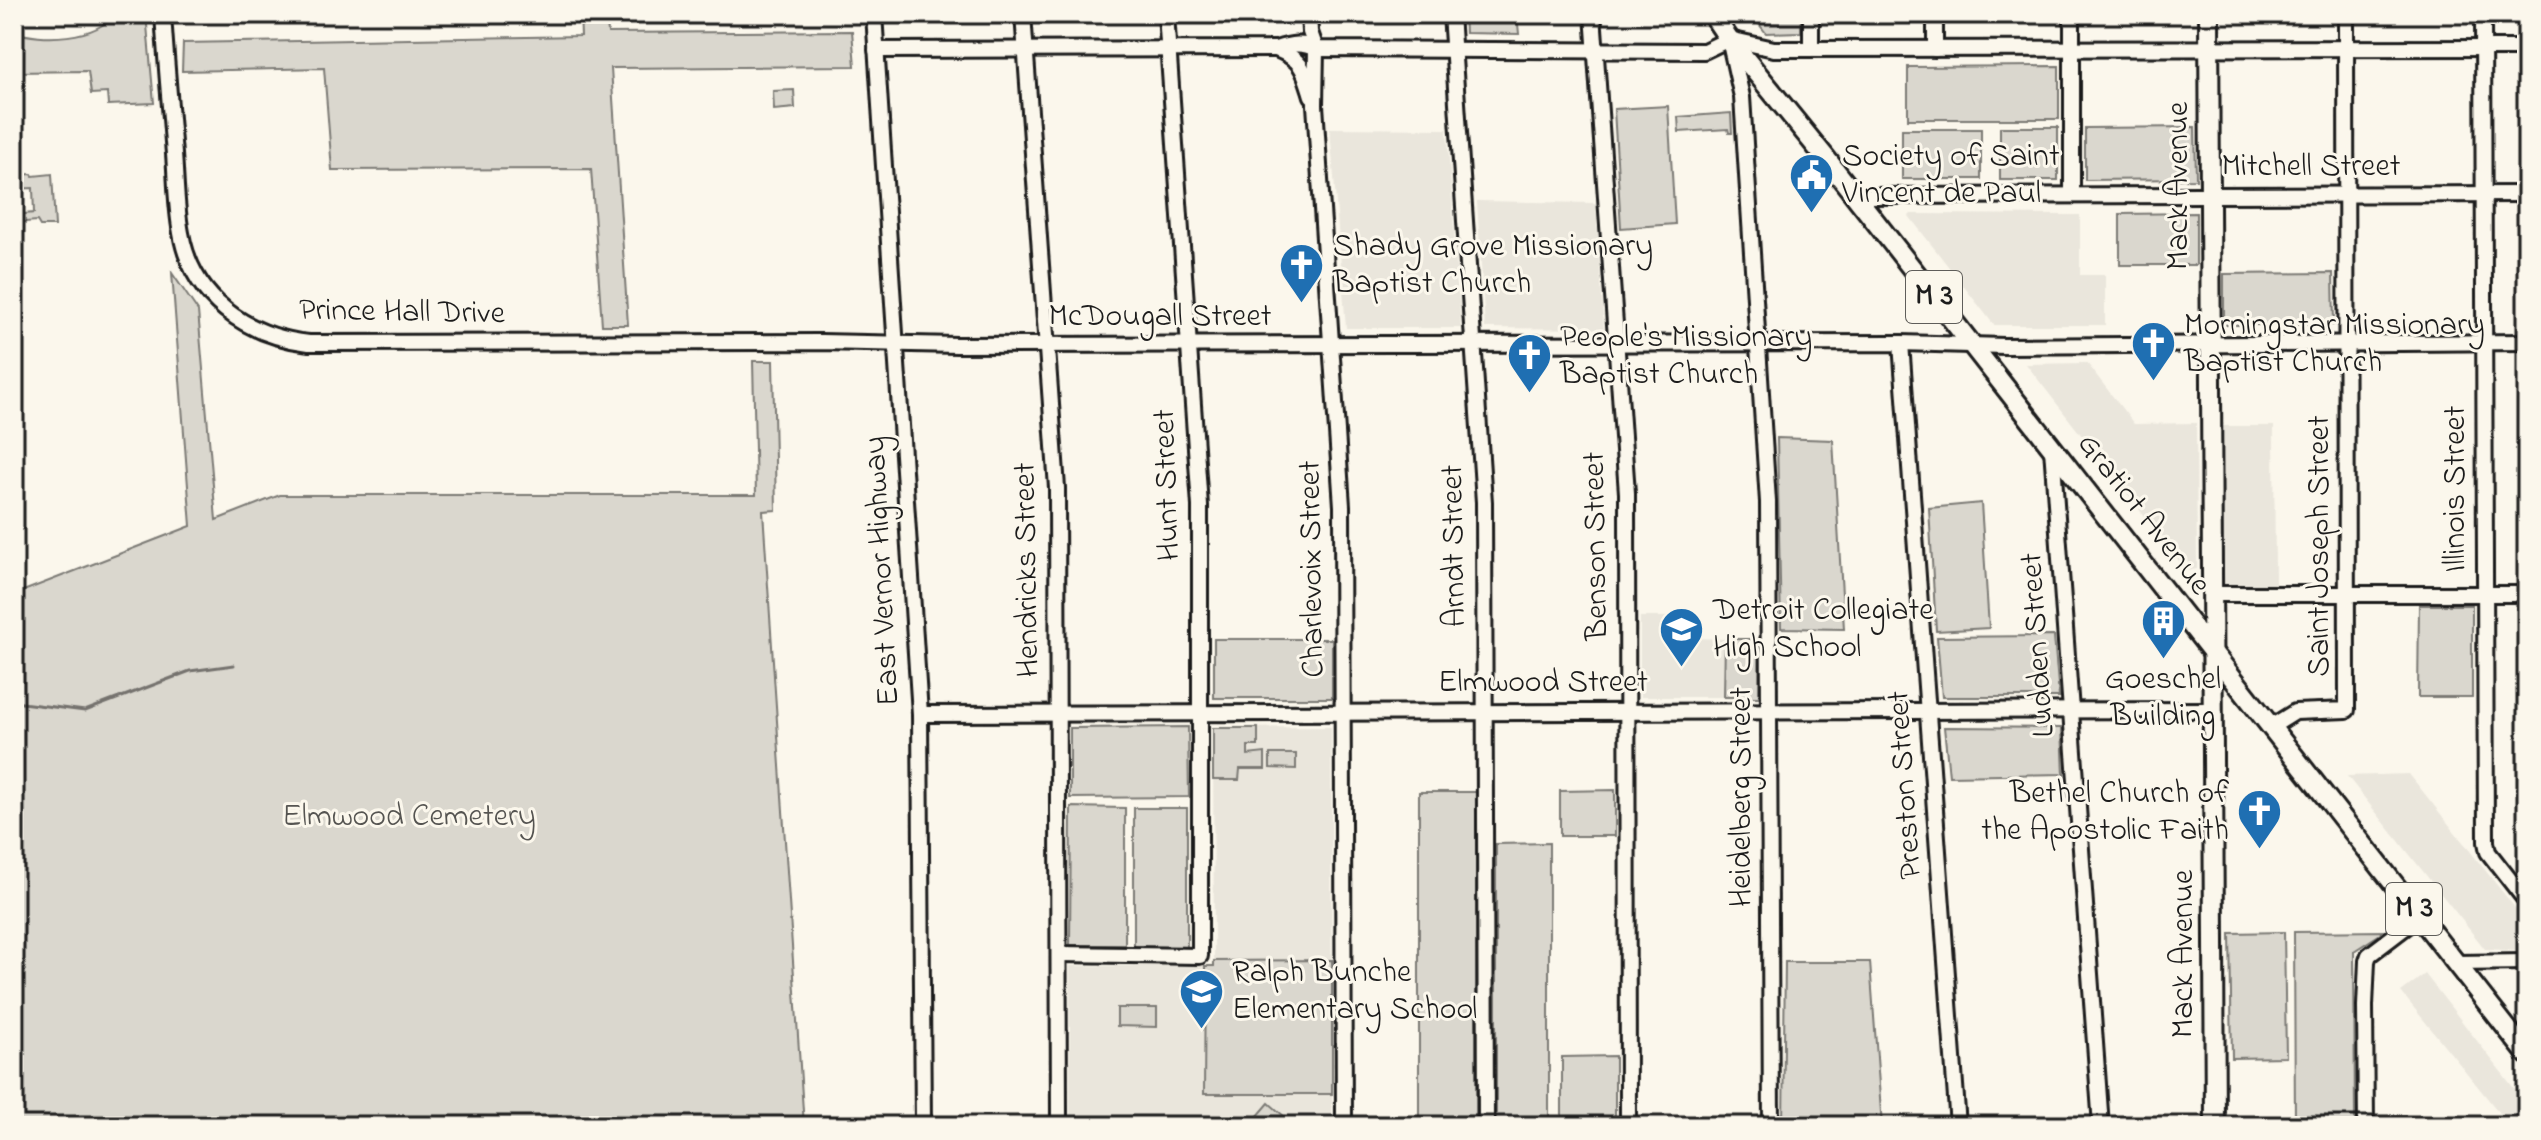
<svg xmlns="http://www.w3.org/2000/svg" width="2541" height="1140" viewBox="0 0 2541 1140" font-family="'Indie Flower',sans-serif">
	<rect width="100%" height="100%" fill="#fbf7ec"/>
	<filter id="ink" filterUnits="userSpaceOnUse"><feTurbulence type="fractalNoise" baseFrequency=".0125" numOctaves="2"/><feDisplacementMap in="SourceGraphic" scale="16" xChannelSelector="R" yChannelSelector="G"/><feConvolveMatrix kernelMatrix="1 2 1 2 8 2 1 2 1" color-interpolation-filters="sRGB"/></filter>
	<g filter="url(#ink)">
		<!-- built -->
		<g fill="#eae6dc">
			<polygon points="1330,128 1447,129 1461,328 1346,328"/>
			<polygon points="1477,201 1596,203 1604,329 1485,328"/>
			<polygon points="1911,214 2080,215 2080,275 2105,275 2105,325 1994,325 1909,216"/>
			<polygon points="2087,363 2134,424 2196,423 2197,569 2187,571 2026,364"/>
			<polygon points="2223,426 2274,426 2275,586 2223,586"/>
			<polygon points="1640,617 1694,617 1694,638 1725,639 1724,697 1640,697"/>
			<polygon points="1331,727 1332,1126 1070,1126 1070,966 1214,966 1213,728"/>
			<polygon points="2409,774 2527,923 2527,951 2485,949 2347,776"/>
			<polygon points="2425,974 2527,1105 2527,1126 2510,1126 2401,992"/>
		</g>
		<!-- green -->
		<g fill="#dad7ce" stroke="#7b7a75" stroke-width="2">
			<path d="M114 14H146L154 103 108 105 107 93 91 94 88 71 14 72V32C41 41 96 40 114 14Z"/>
			<polygon points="580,14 606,14 608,33 852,31 855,66 611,68 628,325 602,325 591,169 332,170 324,68 182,71 183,43 581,36"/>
			<polygon points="1464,14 1517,14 1519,34 1465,33"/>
			<polygon points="1751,14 1801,14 1801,32 1766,33"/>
			<polygon points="2059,66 2059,119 1908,119 1908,67"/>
			<polygon points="794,90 795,108 774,110 773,91"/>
			<polygon points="1668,106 1675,224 1621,228 1614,109"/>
			<polygon points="1731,113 1732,133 1729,133 1728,129 1679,132 1678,117"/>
			<rect x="2000" y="127" width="58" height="53"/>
			<polygon points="2195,127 2196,179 2085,180 2085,128"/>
			<rect x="1902" y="129" width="79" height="50"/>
			<polygon points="32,174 33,176 52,174 55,226 40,226 37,221 14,223 14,215 34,213 33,188 14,189 14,175"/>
			<polygon points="2196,213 2196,265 2120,265 2120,214"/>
			<polygon points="172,273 198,311 216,520 280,495 756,495 753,361 773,361 776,510 763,511 804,1126 14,1126 14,591 26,590 191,526"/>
			<polygon points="2333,273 2334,325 2224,325 2224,274"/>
			<polygon points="1777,438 1833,440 1844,629 1781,628"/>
			<polygon points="1981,503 1989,628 1936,631 1929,508"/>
			<polygon points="2419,605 2472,605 2472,697 2418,697"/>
			<polygon points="2054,636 2059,697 1942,697 1937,637"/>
			<rect x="1214" y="639" width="118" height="59"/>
			<polygon points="1725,639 1760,639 1759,697 1724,697"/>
			<polygon points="1188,727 1189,797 1070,798 1070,728"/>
			<polygon points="1944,727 2062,728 2064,774 1949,776"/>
			<polygon points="1213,728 1258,728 1258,746 1248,746 1248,755 1265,753 1265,769 1240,769 1239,780 1213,780"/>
			<polygon points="1270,754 1296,754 1296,769 1270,768"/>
			<polygon points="1615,790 1615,836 1560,836 1560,791"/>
			<rect x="1419" y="792" width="57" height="334"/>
			<polygon points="1071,807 1125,808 1125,945 1070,945"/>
			<rect x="1134" y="808" width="53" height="139"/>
			<polygon points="1549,843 1549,1126 1496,1126 1496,844"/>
			<polygon points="2385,931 2354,951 2355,1126 2295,1126 2294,932"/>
			<polygon points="2284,932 2286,1057 2232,1058 2230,933"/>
			<polygon points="1332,960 1332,1094 1204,1094 1205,966 1214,966 1214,961"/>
			<polygon points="1785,962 1870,962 1882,1126 1783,1126"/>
			<polygon points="1117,1008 1157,1008 1157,1027 1117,1026"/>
			<polygon points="1615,1056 1615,1126 1562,1126 1562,1057"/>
			<polygon points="1269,1103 1285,1117 1277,1126 1266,1126 1256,1118"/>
			<polygon points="2233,1119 2285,1120 2285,1126 2233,1126"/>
		</g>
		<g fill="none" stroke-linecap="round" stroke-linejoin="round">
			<!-- stream -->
			<polyline stroke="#74726e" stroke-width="3" points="14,702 85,711 190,671 234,665"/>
			<defs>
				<g id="minor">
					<path d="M163 14C166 61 170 107 174 154 176 180 176 207 181 233 192 298 246 336 309 343L821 342 957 345 1901 343 2004 346 2527 342"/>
					<polyline points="874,14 920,714 923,1126"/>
					<polyline points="1023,14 1057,488 1059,1126"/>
					<polyline points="1309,14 1310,32 1316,49 1315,105 1342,506 1344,1126"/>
					<polyline points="1451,14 1484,502 1486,1126"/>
					<polyline points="1593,14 1627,493 1628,1126"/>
					<polyline points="1811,14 1811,48"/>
					<polyline points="1935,14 1935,49"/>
					<polyline points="2072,14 2072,194"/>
					<polyline points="2483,14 2486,842 2488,852 2527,902"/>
					<polyline points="1729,39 1742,97 1768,502 1771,1126"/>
					<path d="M1276 49C1303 60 1304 70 1312 96"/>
					<path d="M876 50 1276 49C1291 44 1302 42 1316 49L1704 51 1729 39 1774 49 2527 48"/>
					<polyline points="1855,196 2527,194"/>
					<polyline points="1901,343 1958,1126"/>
					<polyline points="2052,448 2101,1126"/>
					<polyline points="2211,594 2527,594"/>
					<polyline points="920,714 2214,710"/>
					<polyline points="2271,727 2295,712 2347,710 2346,14"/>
					<polyline points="1059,954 1200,956 1200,506 1166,14"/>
					<polyline points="2456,963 2527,962"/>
					<polyline points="2366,1126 2365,1006 2367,961 2369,955 2419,917"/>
				</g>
				<g id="major">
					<polyline points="1712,14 1729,39 1824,156 2527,1054"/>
					<polyline points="2209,14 2215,1126"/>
				</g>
			</defs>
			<!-- minor casing -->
			<use href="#minor" stroke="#1c1c1c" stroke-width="20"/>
			<!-- major casing -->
			<use href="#major" stroke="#1c1c1c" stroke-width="24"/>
			<!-- minor -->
			<use href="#minor" stroke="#fbf7ec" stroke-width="14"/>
			<!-- major -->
			<use href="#major" stroke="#fbf7ec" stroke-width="18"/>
		</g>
	</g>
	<!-- icons -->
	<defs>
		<symbol id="civic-pin" viewBox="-11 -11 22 30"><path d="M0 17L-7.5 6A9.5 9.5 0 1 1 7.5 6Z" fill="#1f6fb2" stroke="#fbf7ec"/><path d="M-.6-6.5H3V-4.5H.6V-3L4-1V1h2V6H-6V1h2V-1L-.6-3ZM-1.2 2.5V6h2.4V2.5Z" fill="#fff"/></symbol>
		<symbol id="church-pin" viewBox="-11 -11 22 30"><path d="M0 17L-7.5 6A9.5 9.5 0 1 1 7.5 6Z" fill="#1f6fb2" stroke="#fbf7ec"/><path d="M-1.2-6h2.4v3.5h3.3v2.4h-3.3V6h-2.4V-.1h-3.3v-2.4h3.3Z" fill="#fff"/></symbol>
		<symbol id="building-pin" viewBox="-11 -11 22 30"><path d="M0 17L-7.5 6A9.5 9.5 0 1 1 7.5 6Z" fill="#1f6fb2" stroke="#fbf7ec"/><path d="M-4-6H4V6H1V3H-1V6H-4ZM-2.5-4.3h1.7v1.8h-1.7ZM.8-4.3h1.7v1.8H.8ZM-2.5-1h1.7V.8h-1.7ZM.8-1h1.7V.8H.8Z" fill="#fff"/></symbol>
		<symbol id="school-pin" viewBox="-11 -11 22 30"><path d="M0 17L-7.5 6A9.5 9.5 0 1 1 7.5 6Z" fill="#1f6fb2" stroke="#fbf7ec"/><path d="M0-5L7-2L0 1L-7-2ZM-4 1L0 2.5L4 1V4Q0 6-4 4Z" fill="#fff"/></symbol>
	</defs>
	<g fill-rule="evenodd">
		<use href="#civic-pin" x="1786" y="150" width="51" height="69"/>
		<use href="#church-pin" x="1276" y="240" width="51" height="69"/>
		<use href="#church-pin" x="2128" y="318" width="51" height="69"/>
		<use href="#church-pin" x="1504" y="330" width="51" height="69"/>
		<use href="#building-pin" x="2138" y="596" width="51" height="69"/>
		<use href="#school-pin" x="1656" y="604" width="51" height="69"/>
		<use href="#church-pin" x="2234" y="786" width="51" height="69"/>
		<use href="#school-pin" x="1176" y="966" width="51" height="69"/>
	</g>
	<g text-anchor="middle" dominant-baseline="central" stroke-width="6" stroke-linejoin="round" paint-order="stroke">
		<!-- shield labels -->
		<g fill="#fbf7ec" stroke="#5f5e5a" stroke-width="2">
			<rect x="1906" y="271" width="56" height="52" rx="6"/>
			<rect x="2386" y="883" width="56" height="52" rx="6"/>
		</g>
		<g font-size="30" font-weight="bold" fill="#1c1c1c">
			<text x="1934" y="297">M 3</text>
			<text x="2414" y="909">M 3</text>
		</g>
		<!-- poi labels -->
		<g font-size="32" fill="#1c1c1c" stroke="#fbf7ec" text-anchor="start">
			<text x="1842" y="157">Society of Saint<tspan x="1842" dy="37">Vincent de Paul</tspan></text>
			<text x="1333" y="247">Shady Grove Missionary<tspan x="1333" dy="37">Baptist Church</tspan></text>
			<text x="2184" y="326">Morningstar Missionary<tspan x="2184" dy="37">Baptist Church</tspan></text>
			<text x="1560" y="338">People's Missionary<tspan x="1560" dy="37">Baptist Church</tspan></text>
			<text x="1713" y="611">Detroit Collegiate<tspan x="1713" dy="37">High School</tspan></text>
			<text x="2163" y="680" text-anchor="middle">Goeschel<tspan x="2163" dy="37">Building</tspan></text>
			<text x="2229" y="794" text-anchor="end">Bethel Church of<tspan x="2229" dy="37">the Apostolic Faith</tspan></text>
			<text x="1232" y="973">Ralph Bunche<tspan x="1232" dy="37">Elementary School</tspan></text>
		</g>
		<!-- street labels -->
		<g font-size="32" fill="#1c1c1c" stroke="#fbf7ec">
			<text x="2311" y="167">Mitchell Street</text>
			<text transform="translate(2179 186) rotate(-90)">Mack Avenue</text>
			<text transform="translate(402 313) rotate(1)">Prince Hall Drive</text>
			<text x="1160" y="317">McDougall Street</text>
			<text transform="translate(1168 485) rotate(-92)">Hunt Street</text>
			<text transform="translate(2456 489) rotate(-90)">Illinois Street</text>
			<text transform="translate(2143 515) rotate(52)">Gratiot Avenue</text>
			<text transform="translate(1455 546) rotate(-91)">Arndt Street</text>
			<text transform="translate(1597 546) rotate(-91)">Benson Street</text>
			<text transform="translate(2320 546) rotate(-90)">Saint Joseph Street</text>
			<text transform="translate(1313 569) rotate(-91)">Charlevoix Street</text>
			<text transform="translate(1028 570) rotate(-91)">Hendricks Street</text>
			<text transform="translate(883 571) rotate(-93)">East Vernor Highway</text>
			<text transform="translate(2039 645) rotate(-94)">Ludden Street</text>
			<text x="1543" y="683">Elmwood Street</text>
			<text transform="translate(1906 785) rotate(-94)">Preston Street</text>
			<text transform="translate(1742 797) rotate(-90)">Heidelberg Street</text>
			<text transform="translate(2184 954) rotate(-90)">Mack Avenue</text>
		</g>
		<!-- park labels -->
		<g font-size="32" fill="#555451" stroke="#fbf7ec">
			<text x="409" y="817">Elmwood Cemetery</text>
		</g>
	</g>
	<!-- margin -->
	<rect width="2541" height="1140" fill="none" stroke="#fbf7ec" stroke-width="48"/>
	<rect x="24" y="24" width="2493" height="1092" fill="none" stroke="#1c1c1c" stroke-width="3" filter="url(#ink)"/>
</svg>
